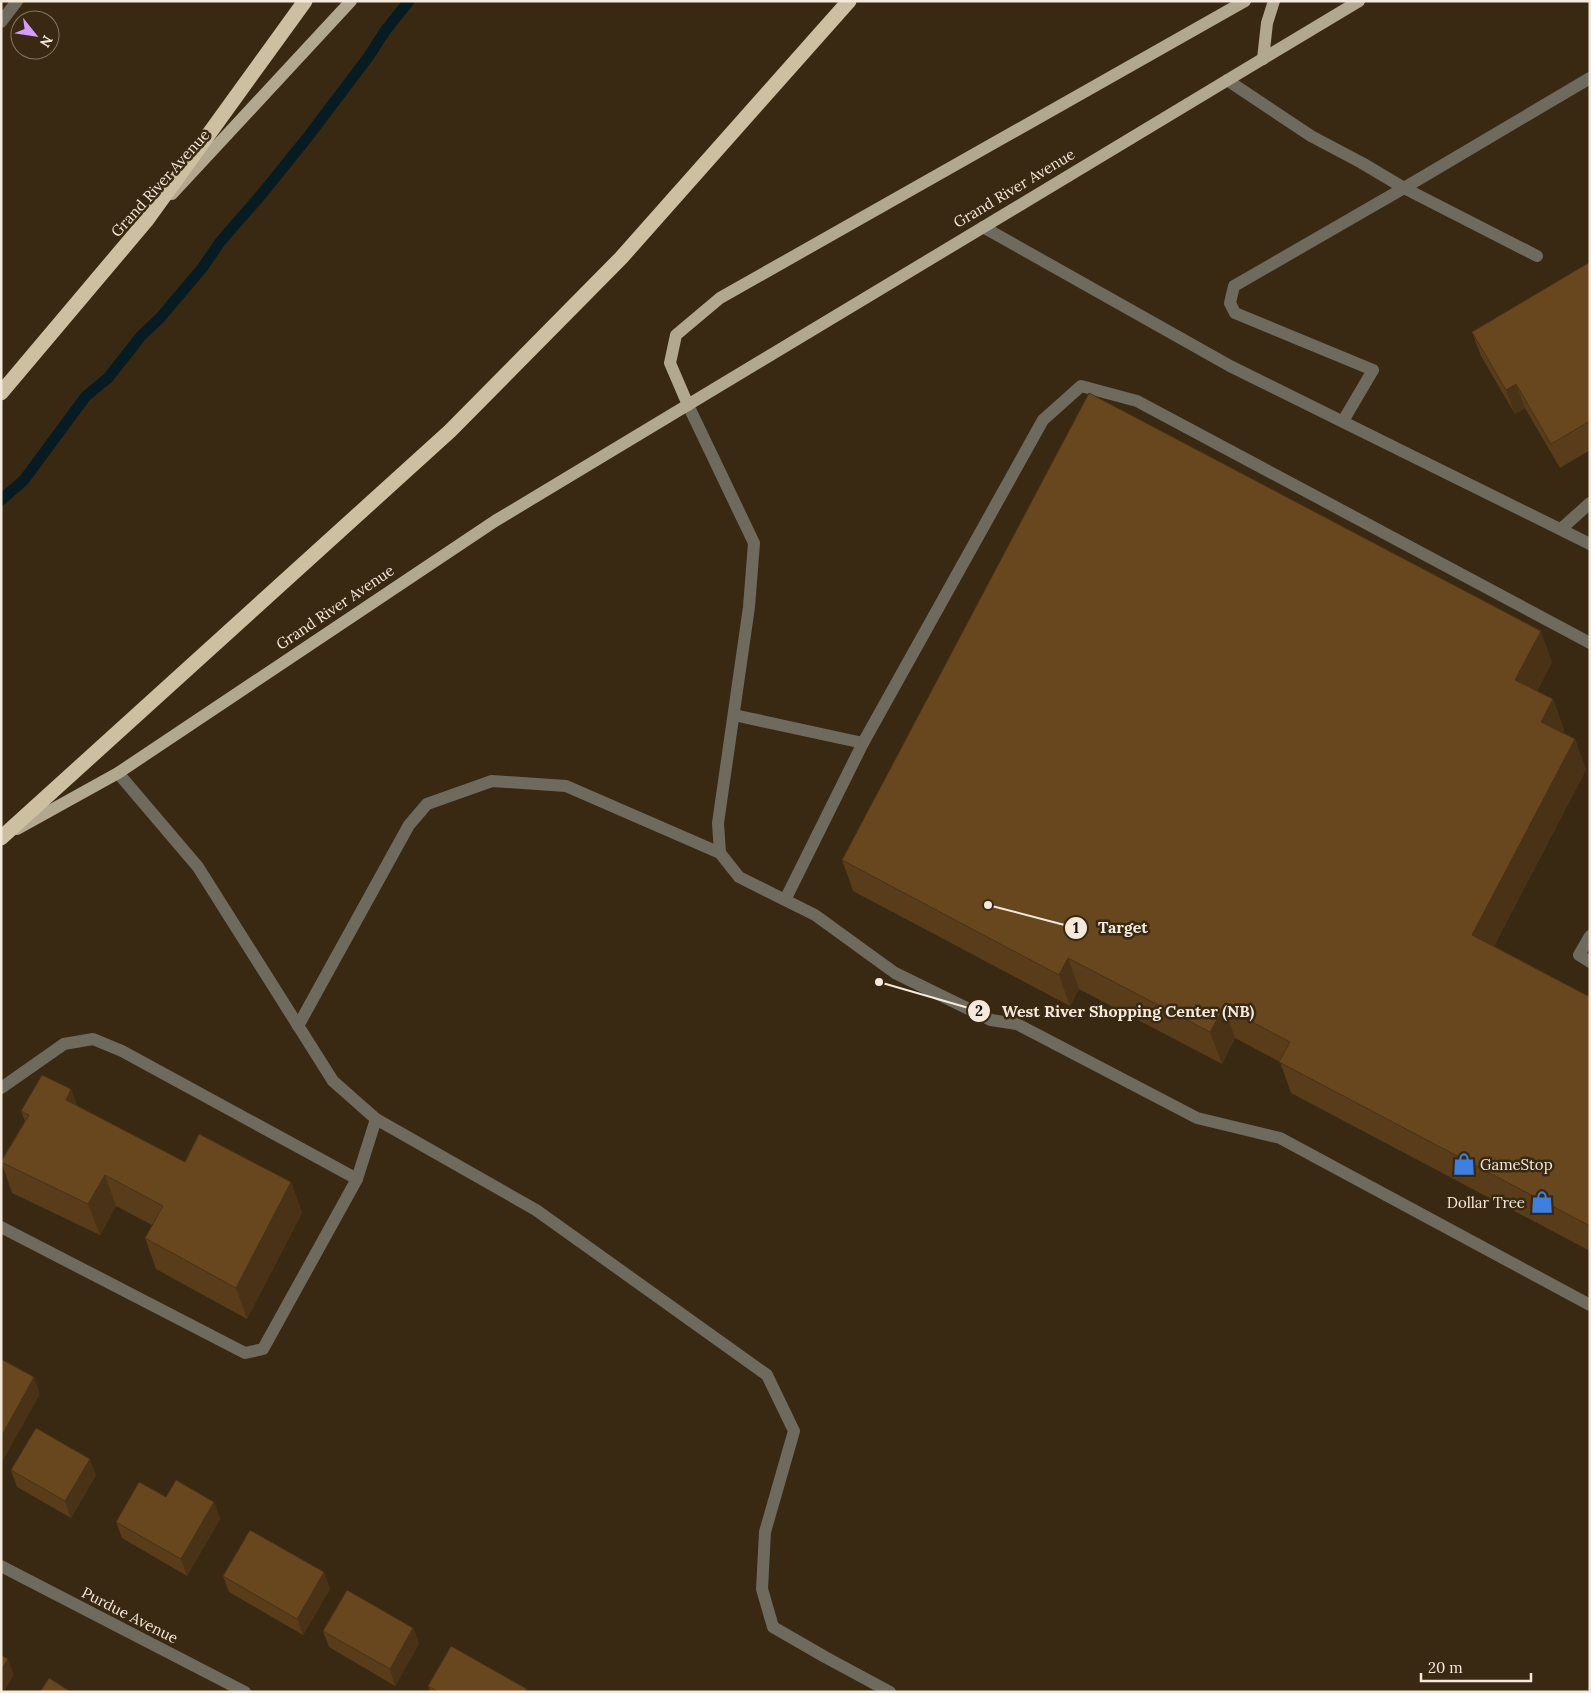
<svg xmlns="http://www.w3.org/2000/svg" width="1591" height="1693" viewBox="0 0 1591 1693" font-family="Lora,serif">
	<rect width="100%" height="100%" fill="#392812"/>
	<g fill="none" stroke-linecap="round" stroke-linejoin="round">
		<!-- stream -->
		<polyline stroke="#071c22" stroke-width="11" points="1,500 24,480 86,396 108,378 141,336 160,318 203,267 220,242 261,195 307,138 369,56 385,31 409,1"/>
		<!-- minor -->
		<g stroke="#6f6a5e" stroke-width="12">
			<polyline points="1,22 17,1"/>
			<polyline points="1227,80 1311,136 1362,163 1404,188 1590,78"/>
			<polyline points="983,227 1230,366 1590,544"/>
			<polyline points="688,405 754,543 749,607 718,823 720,853 739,877 815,915 895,973 991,1020 1017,1024 1197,1118 1280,1138 1590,1305"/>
			<polyline points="1343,421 1373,370 1235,313 1230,303 1234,286 1404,188 1537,256"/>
			<polyline points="1561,529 1590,503"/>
			<polyline points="734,715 863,743 1043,420 1081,386 1137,401 1590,643"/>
			<polyline points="118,773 198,867 333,1081 376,1119 536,1210 767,1375 794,1431 765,1532 762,1589 773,1627 825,1657 890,1692"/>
			<polyline points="785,900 863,743"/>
			<polyline points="1590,936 1579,955 1590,962"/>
			<polyline points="298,1026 409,825 427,804 492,781 566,786 720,853"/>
			<polyline points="1,1088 64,1044 93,1039 122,1051 357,1179"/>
			<polyline points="1,1227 245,1353 263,1349 357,1179 376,1119"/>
			<polyline points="1,1566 245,1692"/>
		</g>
		<!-- major -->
		<g stroke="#b2a88f" stroke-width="12">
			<polyline points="1263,59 1267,23 1274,1"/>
			<polyline points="172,194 351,1"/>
			<polyline points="688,405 670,363 676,335 720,298 1245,1"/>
			<polyline points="17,829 118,773 495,521 1359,1"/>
		</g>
		<!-- highway -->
		<g stroke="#cdc0a2" stroke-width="15">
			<polyline points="1,393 146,221 305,1"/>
			<polyline points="1,838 450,431 621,258 849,1"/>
		</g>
	</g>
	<!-- wall -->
	<g fill="#593d1a">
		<polygon points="1590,262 1590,450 1560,468 1525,408 1515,414 1481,356 1472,332"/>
		<polygon points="1552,662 1537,691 1553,699 1564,730 1563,733 1575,739 1586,770 1494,946 1590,997 1590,1251 1291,1093 1280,1062 1235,1038 1222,1064 1079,989 1070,1006 853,891 842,860"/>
		<polygon points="71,1089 77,1106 185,1162 291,1182 302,1213 247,1319 156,1269 145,1238 152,1225 116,1206 100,1235 12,1193 1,1161 25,1121 21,1111"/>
		<polygon points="11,1470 96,1475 71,1518 17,1487"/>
		<polygon points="166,1497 214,1502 220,1519 187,1576 122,1538 116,1522"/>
		<polygon points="324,1572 330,1589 303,1635 229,1592 223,1576"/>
		<polygon points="413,1628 419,1644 395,1686 329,1647 323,1631"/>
		<polygon points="428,1686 527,1692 430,1692"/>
	</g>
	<!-- shaded-wall -->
	<g fill="#493215">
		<polygon points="1516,384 1525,408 1515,414 1506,390"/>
		<polygon points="1541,631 1552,662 1526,711 1515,680"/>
		<polygon points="1553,699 1564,730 1553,753 1541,722"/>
		<polygon points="1575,739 1586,770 1483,966 1472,935"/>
		<polygon points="1068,958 1079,989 1070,1006 1059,975"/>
		<polygon points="1224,1007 1235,1038 1222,1064 1210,1032"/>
		<polygon points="71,1089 82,1120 66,1100"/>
		<polygon points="105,1175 116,1206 100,1235 88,1204"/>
		<polygon points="291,1182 302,1213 247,1319 236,1288"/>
		<polygon points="34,1377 40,1394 1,1464 1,1437"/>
		<polygon points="90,1459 96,1475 71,1518 65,1501"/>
		<polygon points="214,1502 220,1519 187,1576 181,1559"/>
		<polygon points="324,1572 330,1589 303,1635 297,1619"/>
		<polygon points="413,1628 419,1644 395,1686 390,1669"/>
		<polygon points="8,1659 14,1675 4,1692 1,1692 1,1670"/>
	</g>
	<!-- building -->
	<g fill="#68471e" stroke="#493215">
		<polygon points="1590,262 1590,421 1551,444 1516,384 1506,390 1472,332"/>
		<polygon points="1089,393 1541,631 1515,680 1553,699 1541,722 1575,739 1472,935 1590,997 1590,1226 1279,1062 1290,1042 1224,1007 1210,1032 1068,958 1059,975 842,860"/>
		<polygon points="42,1075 71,1089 66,1100 185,1162 199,1134 291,1182 236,1288 145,1238 163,1206 105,1175 88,1204 1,1162 29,1115 21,1111"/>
		<polygon points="1,1359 34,1377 1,1437"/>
		<polygon points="36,1428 90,1459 65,1501 11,1470"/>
		<polygon points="176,1480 214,1502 181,1559 116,1522 139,1482 166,1497"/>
		<polygon points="250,1530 324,1572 297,1619 223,1576"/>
		<polygon points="347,1590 413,1628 390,1669 323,1631"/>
		<polygon points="451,1646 527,1689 525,1692 438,1692 428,1686"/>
		<polygon points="1,1655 8,1659 1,1670"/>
		<polygon points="49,1678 71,1692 40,1692"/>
	</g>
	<!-- icons -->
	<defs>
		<symbol id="shop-bare" viewBox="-9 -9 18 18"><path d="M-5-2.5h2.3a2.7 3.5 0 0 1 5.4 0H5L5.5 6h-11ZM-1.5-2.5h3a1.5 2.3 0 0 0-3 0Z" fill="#3f7fe0" stroke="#392812" stroke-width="2.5" paint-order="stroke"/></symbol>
	</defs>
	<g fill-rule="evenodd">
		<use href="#shop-bare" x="1448" y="1148" width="32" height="32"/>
		<use href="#shop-bare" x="1526" y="1186" width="32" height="32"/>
	</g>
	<g text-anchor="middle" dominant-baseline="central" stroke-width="5" stroke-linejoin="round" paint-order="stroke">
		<!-- street labels -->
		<g font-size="15" fill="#f5e9dc" stroke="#392812">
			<text transform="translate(160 183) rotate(-48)">Grand River Avenue</text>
			<text transform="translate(1014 188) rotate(-31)">Grand River Avenue</text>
			<text transform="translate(335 607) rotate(-34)">Grand River Avenue</text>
			<text transform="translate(130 1615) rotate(27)">Purdue Avenue</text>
		</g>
		<!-- poi labels -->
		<g font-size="15" fill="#f5e9dc" stroke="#392812" text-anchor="start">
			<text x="1480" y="1164">GameStop</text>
			<text x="1525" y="1202" text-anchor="end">Dollar Tree</text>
		</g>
	</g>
	<!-- callouts -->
	<path fill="none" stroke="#f5e9dc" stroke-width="2" d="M988 905L1076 928M879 982L979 1011"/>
	<g fill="#f5e9dc" stroke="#392812" stroke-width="2">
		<circle cx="988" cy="905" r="5"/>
		<circle cx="879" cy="982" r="5"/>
		<circle cx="1076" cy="928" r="12"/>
		<circle cx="979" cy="1011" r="12"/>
	</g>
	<g font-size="15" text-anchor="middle" font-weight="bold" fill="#111">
		<text x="1076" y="933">1</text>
		<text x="979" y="1016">2</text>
	</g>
	<g font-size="16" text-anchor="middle" font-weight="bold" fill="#f5e9dc" stroke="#392812" stroke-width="5" stroke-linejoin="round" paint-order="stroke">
		<text x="1123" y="933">Target</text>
		<text x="1128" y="1017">West River Shopping Center (NB)</text>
	</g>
	<!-- border -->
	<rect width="1591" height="1693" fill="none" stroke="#f5e9dc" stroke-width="5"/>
	<!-- north arrow -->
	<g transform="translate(35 35) rotate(120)"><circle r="24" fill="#392812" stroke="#847563"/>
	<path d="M0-4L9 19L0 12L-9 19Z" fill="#d49cfb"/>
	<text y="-8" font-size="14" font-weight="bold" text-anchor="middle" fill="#f5e9dc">N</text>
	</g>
	<!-- scale -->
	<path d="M1421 1673v8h110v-8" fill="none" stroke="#f5e9dc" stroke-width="2.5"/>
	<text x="1428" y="1673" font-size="15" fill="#f5e9dc" stroke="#392812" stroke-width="4" paint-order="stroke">20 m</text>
</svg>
